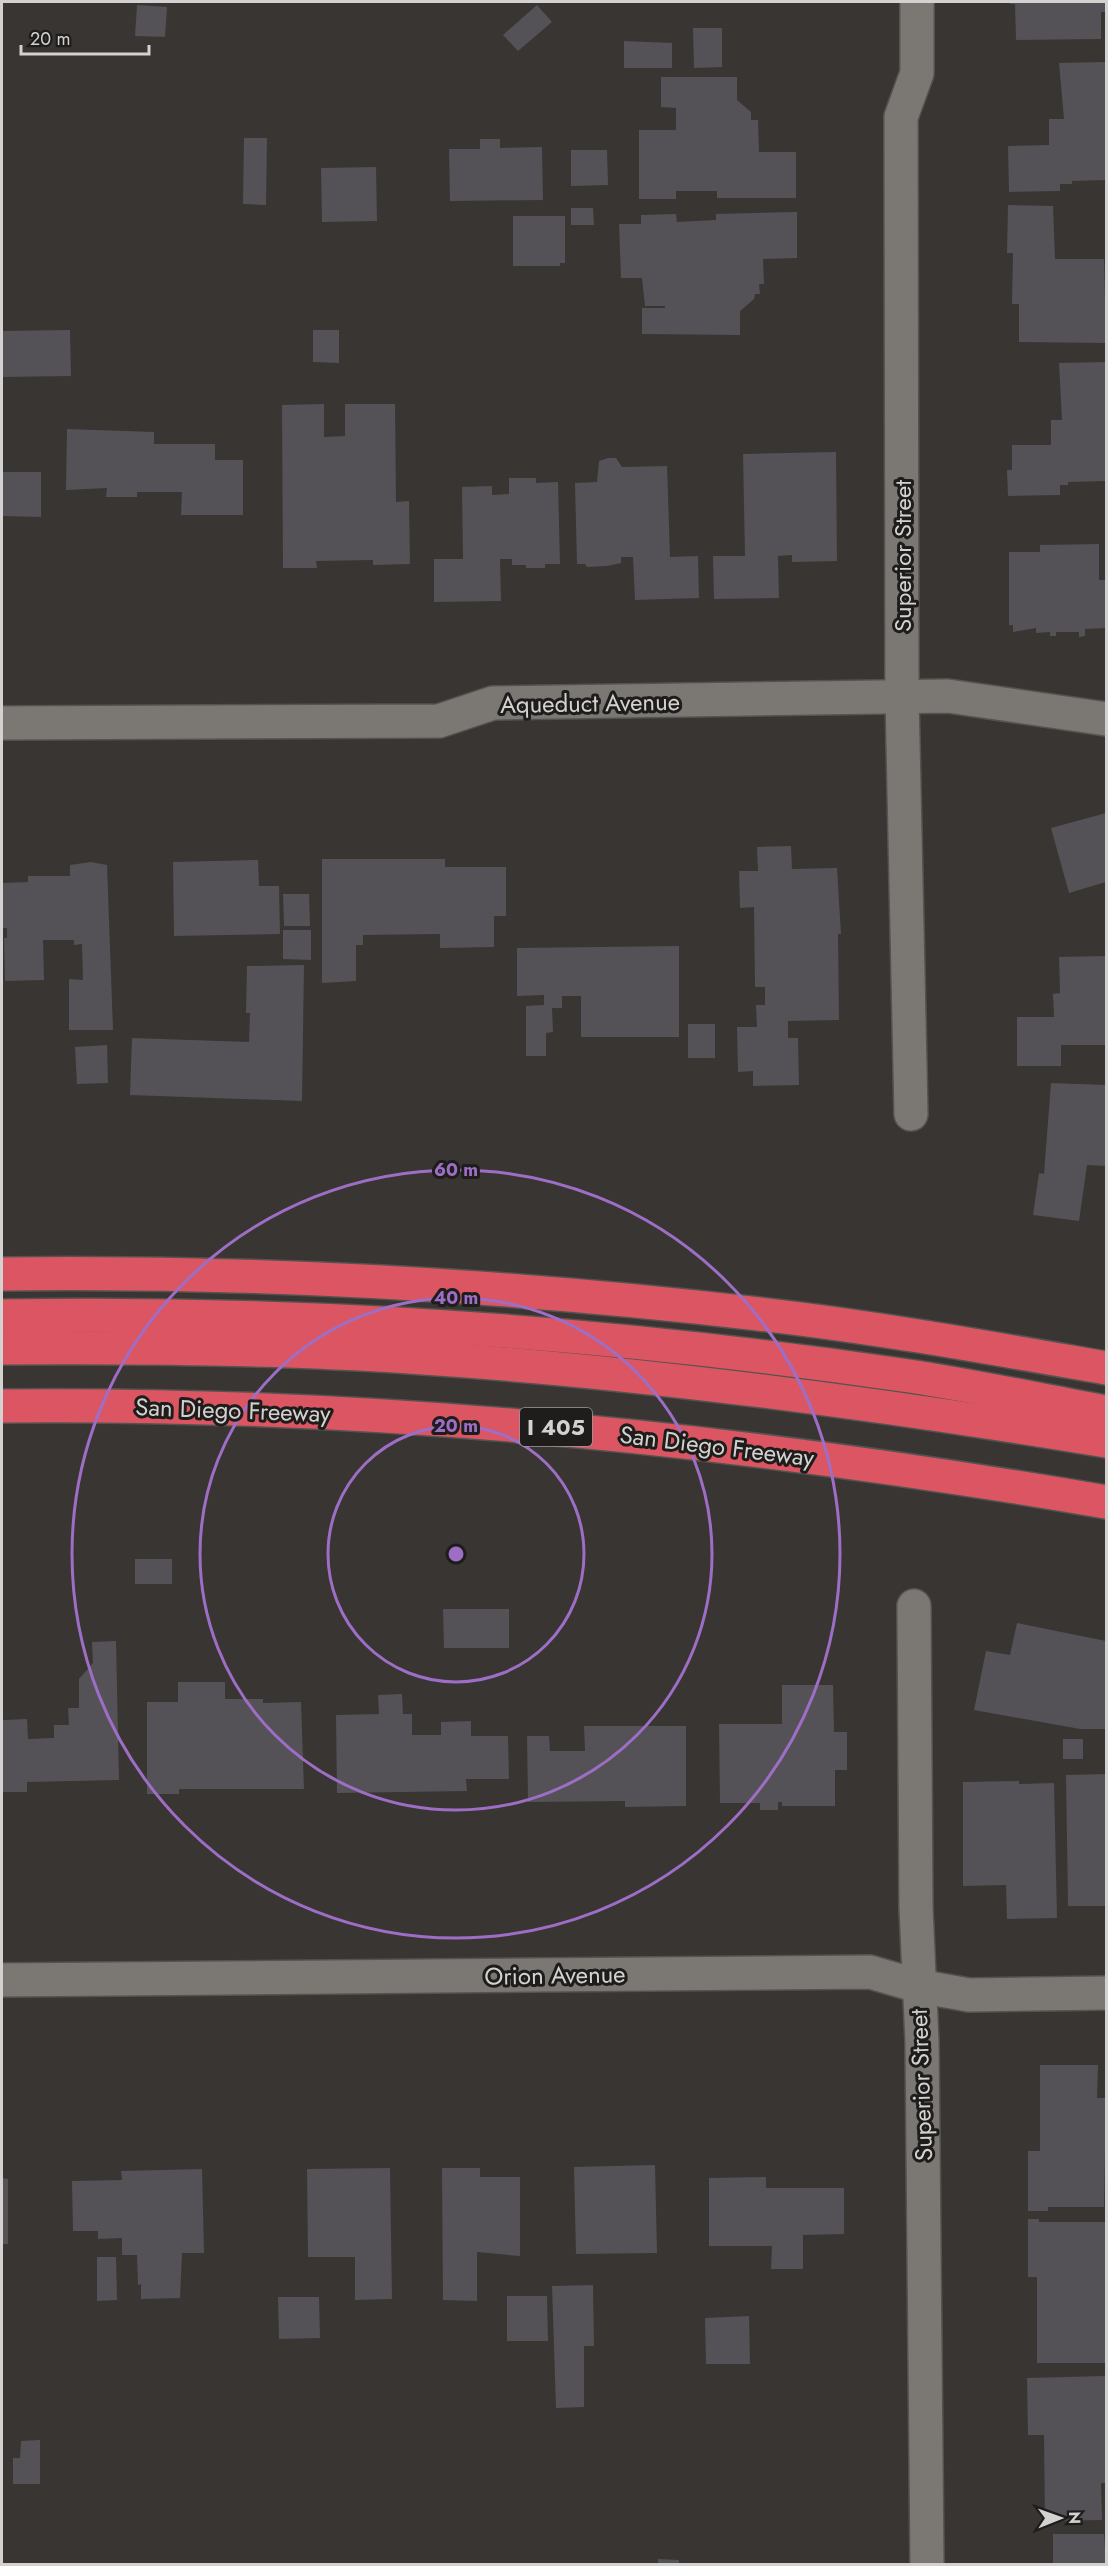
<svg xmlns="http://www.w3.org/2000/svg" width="1108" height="2566" viewBox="0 0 1108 2566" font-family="Jost,sans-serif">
	<rect width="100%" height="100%" fill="#383532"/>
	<!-- building -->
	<g fill="#545256">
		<polygon points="1010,2 1106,2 1106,12 1101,12 1101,39 1016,40 1015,4 1010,4"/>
		<polygon points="137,5 167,7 165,37 135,36"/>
		<polygon points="537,5 552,22 518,51 503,35"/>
		<polygon points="693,28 722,28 722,67 694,68"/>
		<polygon points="624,41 672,43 672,68 624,68"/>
		<polygon points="1106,62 1106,180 1072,181 1072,184 1060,184 1060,191 1009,192 1008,146 1049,145 1049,119 1064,119 1059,63"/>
		<polygon points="661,77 737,77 737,100 751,112 751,120 758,120 759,152 796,152 796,198 717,198 717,191 676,191 676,199 639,199 639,130 676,130 676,108 661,107"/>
		<polygon points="244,138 267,138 266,205 243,204"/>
		<polygon points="480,139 500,139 500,148 542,147 543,200 450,201 449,149 480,149"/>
		<polygon points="571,150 607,150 608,185 571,186"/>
		<polygon points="376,167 377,221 322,222 321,168"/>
		<polygon points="1008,205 1053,206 1055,259 1104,259 1106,343 1019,342 1019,304 1012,304 1013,253 1007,253"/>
		<polygon points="571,208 593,208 594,225 571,225"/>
		<polygon points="797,212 797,258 763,259 764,284 759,284 760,294 755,294 754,299 740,311 740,335 642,334 642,308 665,308 665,306 645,306 642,278 621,278 619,224 641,224 641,215 676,214 677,222 716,220 716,214"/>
		<polygon points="513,216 565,216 565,263 560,263 560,266 513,266"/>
		<polygon points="70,330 71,376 2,377 2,331"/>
		<polygon points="313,330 339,330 339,363 313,362"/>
		<polygon points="1106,362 1106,481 1068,482 1068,485 1060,485 1060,495 1008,496 1007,470 1012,470 1012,445 1051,445 1051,420 1062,420 1059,363"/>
		<polygon points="324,404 324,437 345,436 345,404 395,404 396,502 409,501 410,564 373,565 373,560 316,561 317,568 283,568 282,405"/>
		<polygon points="67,429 154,432 154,444 215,444 215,460 243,460 243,515 181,515 182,492 137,492 137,497 106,497 107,488 66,490"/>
		<polygon points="836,452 837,561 792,562 792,555 778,556 779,598 714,599 713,556 745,556 743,454"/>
		<polygon points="608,458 616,458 622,467 667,466 670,557 698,556 699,598 635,600 633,557 621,557 621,563 607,566 587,567 585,564 577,564 575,483 597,482 599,461"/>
		<polygon points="2,472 41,472 41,517 2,516"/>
		<polygon points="509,478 536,478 536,483 558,482 560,564 545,564 545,568 526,568 526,565 512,565 512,559 500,559 501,601 434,602 434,559 463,559 462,487 492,486 492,495 509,494"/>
		<polygon points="1099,544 1099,580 1106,580 1106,628 1085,629 1085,636 1079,637 1079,632 1056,632 1056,636 1050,636 1050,632 1036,633 1036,628 1013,632 1013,625 1009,625 1009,552 1040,552 1040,545"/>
		<polygon points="1106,813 1106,882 1069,893 1051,828"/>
		<polygon points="791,846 792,869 837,868 841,934 838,934 839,1020 788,1021 788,1038 798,1038 799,1085 753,1086 753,1071 738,1072 737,1027 757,1027 756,1005 765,1005 765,987 755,987 754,907 740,908 739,871 758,871 757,847"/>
		<polygon points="322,859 445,859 445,867 506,867 506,916 494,916 494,947 440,948 440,934 363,935 363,945 356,945 356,981 322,983"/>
		<polygon points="258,860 259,886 279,886 280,934 174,936 173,862"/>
		<polygon points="91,862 107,865 113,1030 69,1030 69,979 83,980 82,944 74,945 74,940 43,940 44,980 5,981 4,938 7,938 7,928 2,928 2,883 28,882 28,876 70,876 70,865"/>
		<polygon points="283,894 309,894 310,926 284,926"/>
		<polygon points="283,930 311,930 311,960 283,959"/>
		<polygon points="679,946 679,1037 581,1037 581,996 562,996 562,1008 552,1008 553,1032 546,1033 546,1056 526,1056 526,1006 544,1005 544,995 517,996 517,948"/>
		<polygon points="1106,956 1106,1045 1061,1045 1061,1066 1017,1066 1017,1017 1054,1017 1053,994 1060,993 1059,957"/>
		<polygon points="304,965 302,1101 130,1095 132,1038 249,1042 250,1013 246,1013 247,966"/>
		<rect x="688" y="1024" width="27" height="34"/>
		<polygon points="107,1045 108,1083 77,1084 75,1047"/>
		<polygon points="1051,1083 1106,1085 1106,1166 1087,1165 1079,1221 1033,1215 1039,1173 1044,1174"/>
		<rect x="135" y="1559" width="37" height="25"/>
		<polygon points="443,1609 509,1609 509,1648 444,1648"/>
		<polygon points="1017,1623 1106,1641 1106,1729 1080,1729 974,1710 986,1651 1010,1655"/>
		<polygon points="116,1641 119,1780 27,1782 27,1792 2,1792 2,1720 27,1719 28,1739 54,1738 54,1725 69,1725 68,1708 79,1708 79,1679 93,1663 92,1642"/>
		<polygon points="178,1682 225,1682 225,1699 263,1699 263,1703 301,1702 304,1789 179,1789 179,1794 147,1794 147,1702 178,1702"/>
		<polygon points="782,1685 833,1685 834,1732 847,1732 847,1770 835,1770 835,1806 782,1806 782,1802 778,1802 778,1810 760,1810 760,1803 720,1803 719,1724 782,1724"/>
		<polygon points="402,1694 403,1714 412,1714 412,1735 441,1735 441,1722 471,1721 471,1736 508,1736 509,1779 466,1779 467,1791 337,1793 336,1715 379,1714 378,1695"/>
		<polygon points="584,1726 686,1726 686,1806 625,1807 625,1801 528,1802 527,1736 549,1736 550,1751 585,1751"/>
		<rect x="1063" y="1739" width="20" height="20"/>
		<polygon points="1106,1774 1106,1906 1068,1906 1066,1775"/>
		<polygon points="1019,1781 1019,1784 1054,1783 1057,1918 1007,1919 1006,1885 963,1886 963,1782"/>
		<polygon points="1040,2065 1098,2065 1097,2098 1106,2098 1104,2207 1048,2207 1048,2211 1028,2211 1028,2151 1040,2151"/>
		<polygon points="655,2165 657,2253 576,2254 574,2167"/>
		<polygon points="390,2168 392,2299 355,2300 355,2257 308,2257 307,2169"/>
		<polygon points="442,2168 480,2168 480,2177 520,2177 520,2256 477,2252 477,2301 443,2300"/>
		<polygon points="202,2169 204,2253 182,2253 180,2298 141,2299 141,2284 138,2285 137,2255 122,2255 122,2238 98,2239 98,2231 73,2231 72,2181 122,2180 121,2171"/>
		<polygon points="766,2177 766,2188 844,2188 844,2234 803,2235 803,2269 771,2269 772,2246 709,2246 709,2178"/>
		<polygon points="2,2178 8,2179 8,2244 2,2244"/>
		<polygon points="1028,2219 1039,2219 1039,2222 1106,2222 1106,2363 1037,2363 1037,2277 1028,2277"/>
		<polygon points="97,2257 116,2257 117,2300 97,2301"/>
		<polygon points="593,2285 594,2346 584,2346 584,2407 556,2408 552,2286"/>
		<polygon points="507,2296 547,2296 548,2341 507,2341"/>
		<polygon points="278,2297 319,2297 320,2338 279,2339"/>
		<polygon points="749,2316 750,2364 706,2364 705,2318"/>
		<polygon points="1105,2376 1106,2483 1101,2483 1102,2520 1045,2521 1044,2435 1028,2435 1027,2378"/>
		<polygon points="40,2440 40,2484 13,2484 13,2458 20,2458 21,2441"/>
		<polygon points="1053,2534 1104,2534 1106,2564 1053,2564"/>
		<polygon points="658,2559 679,2560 679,2564 658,2564"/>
	</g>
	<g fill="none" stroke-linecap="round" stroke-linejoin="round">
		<defs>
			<g id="minor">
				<polyline points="2,723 439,721 493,703 948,696 1106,719"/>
				<polyline points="911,1114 902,696 901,117 917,73 917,2"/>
				<polyline points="914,1606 916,1908 922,2042 927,2564"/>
				<polyline points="2,1980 870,1972 918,1986 969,1995 1106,1993"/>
			</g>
			<g id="highway">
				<path d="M2 1274C254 1271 508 1285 759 1314 875 1327 991 1348 1106 1368"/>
				<path d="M2 1316C304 1311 609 1332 909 1376 975 1386 1041 1400 1106 1412"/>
				<path d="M2 1348C137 1347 273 1348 409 1357 643 1372 875 1403 1106 1441"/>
				<path d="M2 1406C372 1402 741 1439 1106 1502"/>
			</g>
		</defs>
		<!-- minor casing -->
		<use href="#minor" stroke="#555351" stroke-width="36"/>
		<!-- highway casing -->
		<use href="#highway" stroke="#555351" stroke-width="36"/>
		<!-- minor -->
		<use href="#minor" stroke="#7b7874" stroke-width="33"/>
		<!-- highway -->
		<use href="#highway" stroke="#db5662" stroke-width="33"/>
	</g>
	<!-- distance rings -->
	<g fill="none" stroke="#9e6ec6" stroke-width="3">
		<circle cx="456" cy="1554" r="128"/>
		<circle cx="456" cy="1554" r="256"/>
		<circle cx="456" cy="1554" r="384"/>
	</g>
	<g text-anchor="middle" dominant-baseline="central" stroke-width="6" stroke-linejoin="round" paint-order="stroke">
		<!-- shield labels -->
		<rect fill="#1e1d1b" stroke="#9d9c9a" stroke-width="1.5" x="520" y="1408" width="72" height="38" rx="4.5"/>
		<g font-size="22" font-weight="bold" fill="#d3d2d0">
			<text x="556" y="1427">I 405</text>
		</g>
		<!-- street labels -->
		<g font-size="24" fill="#d3d2d0" stroke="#1e1d1b">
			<text transform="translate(902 556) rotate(-90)">Superior Street</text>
			<text transform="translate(590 703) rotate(-1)">Aqueduct Avenue</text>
			<text transform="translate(233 1410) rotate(2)">San Diego Freeway</text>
			<text transform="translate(717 1446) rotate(7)">San Diego Freeway</text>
			<text transform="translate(555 1975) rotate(-1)">Orion Avenue</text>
			<text transform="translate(921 2085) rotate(-92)">Superior Street</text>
		</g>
	</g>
	<circle cx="456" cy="1554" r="9" fill="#9e6ec6" stroke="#1e1d1b" stroke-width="3"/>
	<g font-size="18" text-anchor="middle" font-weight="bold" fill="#9e6ec6" stroke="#1e1d1b" stroke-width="6" stroke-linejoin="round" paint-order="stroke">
		<text x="456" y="1176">60 m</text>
		<text x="456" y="1304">40 m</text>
		<text x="456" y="1432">20 m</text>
	</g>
	<!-- border -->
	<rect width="1108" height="2566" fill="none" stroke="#d3d2d0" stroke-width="6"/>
	<!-- north arrow -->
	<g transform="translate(1060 2518) rotate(89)" stroke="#1e1d1b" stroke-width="4.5" paint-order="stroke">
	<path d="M0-4.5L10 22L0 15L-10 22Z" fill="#d3d2d0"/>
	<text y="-9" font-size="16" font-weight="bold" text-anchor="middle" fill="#d3d2d0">N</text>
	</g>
	<!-- scale -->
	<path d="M21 45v9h128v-9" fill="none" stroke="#d3d2d0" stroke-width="3"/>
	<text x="30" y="45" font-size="18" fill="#d3d2d0" stroke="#1e1d1b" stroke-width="4.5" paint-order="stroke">20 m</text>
</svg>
